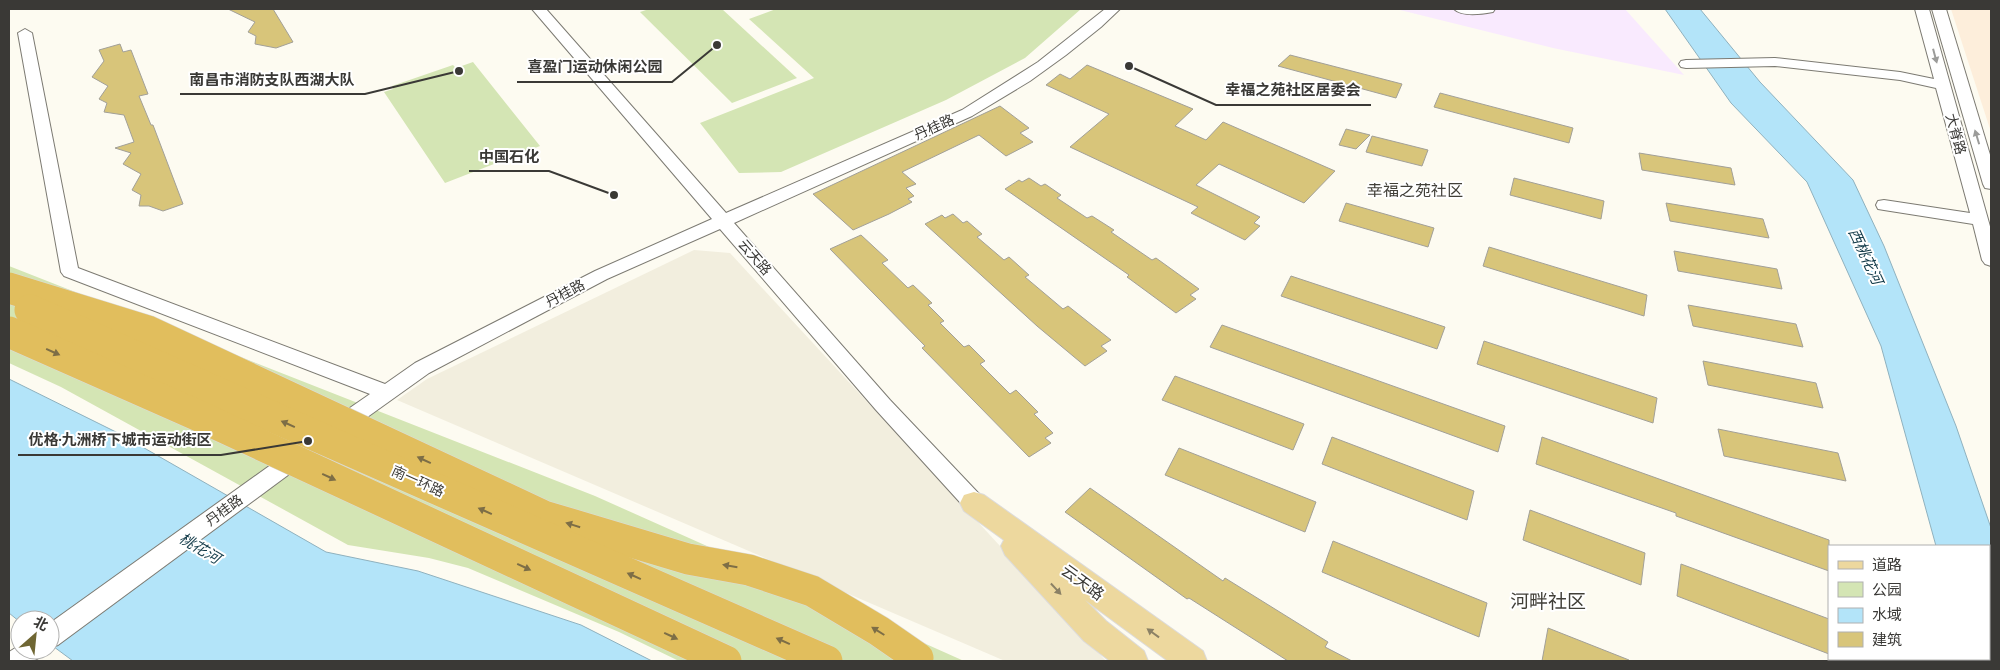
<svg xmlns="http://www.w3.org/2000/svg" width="2000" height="670" viewBox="0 0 2000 670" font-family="'PT Sans Narrow','Noto Sans SC',sans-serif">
	<rect width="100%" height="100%" fill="#fdfbf1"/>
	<!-- built -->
	<polygon fill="#f2eede" points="694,250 730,253 1106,661 1005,661 397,400 427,379"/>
	<!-- industrial -->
	<polygon fill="#f9eafe" points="1396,9 1625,9 1684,75 1553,48"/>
	<!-- education -->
	<polygon fill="#fdeedb" points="1951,9 1991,9 1991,132"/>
	<!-- green -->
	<g fill="#d4e5b4">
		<polygon points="649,9 722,9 797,78 732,103 640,12"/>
		<polygon points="776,9 1081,9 1025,58 946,100 781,172 739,173 700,123 814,78 749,19"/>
		<polygon points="473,62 540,146 445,183 384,92 393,89 392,86 453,65 456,68"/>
		<polygon points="9,266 595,496 964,661 679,661 619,632 468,568 429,558 348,545 61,387 9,363"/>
	</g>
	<!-- water -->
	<g fill="#b3e4f9" stroke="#8fb1be">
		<polygon points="1665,9 1700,9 1760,82 1853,180 1884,246 1956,426 1991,528 1991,661 1969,661 1969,659 1989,659 1989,546 1936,546 1881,346 1807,182 1731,103"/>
		<polygon points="9,379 118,433 326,552 418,571 581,625 652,661 73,661 50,644 50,620 20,620 20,622 9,613"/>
	</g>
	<!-- building -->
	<g fill="#d8c57a" stroke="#a2a098">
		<polygon points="228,9 273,9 293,42 276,48 255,44 256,36 248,32 255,22"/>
		<polygon points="120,44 123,52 131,50 148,94 139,96 151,125 153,125 183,204 163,211 149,206 139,206 141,195 132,190 141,174 123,164 131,153 115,148 134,142 124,115 104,112 107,103 99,99 108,86 92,77 104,61 99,50"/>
		<polygon points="1290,55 1402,84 1396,98 1278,66"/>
		<polygon points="1087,65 1193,109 1175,126 1206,140 1223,122 1335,171 1304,203 1219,164 1196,185 1260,217 1254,223 1260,226 1245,240 1191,213 1198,207 1070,147 1109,114 1046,85 1060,74 1070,79"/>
		<polygon points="1440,93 1573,128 1569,143 1434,107"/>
		<polygon points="1000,106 1029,128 1020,133 1033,142 1006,156 979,135 902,172 916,184 906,188 914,196 908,199 912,202 889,214 853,230 813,194"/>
		<polygon points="1346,129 1370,135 1356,149 1339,145"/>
		<polygon points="1372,136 1428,150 1422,166 1366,152"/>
		<polygon points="1639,153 1731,168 1735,185 1642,170"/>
		<polygon points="1029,178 1041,186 1045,184 1061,195 1057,198 1087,218 1092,216 1114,230 1111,232 1152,260 1156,258 1199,289 1190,295 1196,299 1176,313 1127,277 1129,275 1005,189 1019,180 1022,182"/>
		<polygon points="1514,178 1604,201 1601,219 1510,195"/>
		<polygon points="1346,203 1434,228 1428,247 1339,221"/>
		<polygon points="1666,203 1763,219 1769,238 1670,221"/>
		<polygon points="953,214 963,223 967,221 982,234 977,237 1004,260 1009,257 1029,275 1025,277 1063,309 1068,306 1111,340 1101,346 1107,351 1085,366 1037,326 925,224 942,215 945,218"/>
		<polygon points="861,235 888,260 882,263 908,288 913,285 932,303 928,305 944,321 940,323 964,347 969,345 985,361 980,364 1010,394 1016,390 1038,412 1034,414 1053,433 1045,438 1051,443 1029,457 922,348 925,346 830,249"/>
		<polygon points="1489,247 1647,295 1644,316 1483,266"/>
		<polygon points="1674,251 1777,269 1782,289 1678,271"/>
		<polygon points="1291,276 1445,327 1437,349 1281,296"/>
		<polygon points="1688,305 1796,324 1803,347 1693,326"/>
		<polygon points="1222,325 1505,426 1498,452 1210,347"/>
		<polygon points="1484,341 1657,398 1653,423 1477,364"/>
		<polygon points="1703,361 1816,383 1823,408 1708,385"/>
		<polygon points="1175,376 1304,424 1293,450 1162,400"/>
		<polygon points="1718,429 1838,453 1846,481 1724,456"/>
		<polygon points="1332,437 1474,491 1467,520 1322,464"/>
		<polygon points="1542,437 1829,540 1829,571 1676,516 1676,513 1536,464"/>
		<polygon points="1179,448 1316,502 1305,532 1165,475"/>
		<polygon points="1090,488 1223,581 1225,578 1328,642 1325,647 1352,661 1288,661 1189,598 1187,599 1065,512"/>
		<polygon points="1530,510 1645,553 1641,585 1523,540"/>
		<polygon points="1333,541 1487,603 1479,637 1322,572"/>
		<polygon points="1681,564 1829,619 1829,654 1677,596"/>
		<polygon points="1548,628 1629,660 1629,661 1542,661"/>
	</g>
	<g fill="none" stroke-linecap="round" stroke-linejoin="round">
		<defs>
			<g id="minor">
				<polygon points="532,9 546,9 726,213 962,110 1038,62 1105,9 1120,9 1101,27 1066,55 1030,81 972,116 734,223 890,400 982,497 985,503 982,509 974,512 966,509 876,410 720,229 607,279 429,373 345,433 338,435 331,433 328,427 331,421 370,394 64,276 61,272 18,33 25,29 32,33 78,268 385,384 415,363 595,271 712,219"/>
				<path d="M1454 9H1495L1493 12C1482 14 1462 17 1454 9Z"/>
				<polygon points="1915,9 1929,9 1991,230 1991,266 1985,264 1982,260 1973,224 1884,210 1878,209 1876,205 1878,201 1884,200 1970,213 1936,88 1900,80 1775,66 1686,68 1681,67 1679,64 1681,61 1686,60 1775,58 1900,72 1934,79"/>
				<polygon points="1932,9 1946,9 1991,158 1991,189 1985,188 1983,184"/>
				<polygon points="300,447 307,449 310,455 307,461 58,645 50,648 50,623 293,449"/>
				<path d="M20 645V650H44C37 666 24 661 9 661V652Z"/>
			</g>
			<polygon id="major" points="974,492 984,495 1203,651 1207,661 1168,661 1085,600 1106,621 1144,651 1148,661 1110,661 1084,641 1005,555 1001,546 1004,540 964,511 960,503 964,495"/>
		</defs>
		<!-- minor casing -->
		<use href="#minor" stroke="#7c7a72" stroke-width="2"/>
		<!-- major casing -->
		<use href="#major" stroke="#dcdbdb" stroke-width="2"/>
		<!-- minor -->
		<use href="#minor" fill="#fff" fill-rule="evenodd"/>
		<!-- major -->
		<use href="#major" fill="#edd89e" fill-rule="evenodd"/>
		<defs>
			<g id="highway-bridge">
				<polyline points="9,288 148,331 544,516 688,559 749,570 812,591 879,631 918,658"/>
				<polyline points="30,310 827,661"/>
				<polyline points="9,332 199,416 726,661"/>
			</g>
		</defs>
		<!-- highway-bridge casing -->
		<use href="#highway-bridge" stroke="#dcdbdb" stroke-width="32" stroke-linecap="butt"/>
		<!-- highway-bridge -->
		<use href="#highway-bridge" stroke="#e1be5d" stroke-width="31"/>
	</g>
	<!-- one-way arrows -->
	<defs><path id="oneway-solid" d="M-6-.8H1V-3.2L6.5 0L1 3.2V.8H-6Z" transform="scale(1.25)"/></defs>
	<g fill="#9c9c9a">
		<use href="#oneway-solid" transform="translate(1935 56) rotate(75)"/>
		<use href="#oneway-solid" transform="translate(1977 137) rotate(-107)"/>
	</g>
	<g fill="#7d6e46">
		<use href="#oneway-solid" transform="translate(53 352) rotate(24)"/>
		<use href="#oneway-solid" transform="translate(288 424) rotate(-156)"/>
		<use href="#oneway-solid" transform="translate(424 460) rotate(-155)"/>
		<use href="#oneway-solid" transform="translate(329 477) rotate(25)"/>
		<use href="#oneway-solid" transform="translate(485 511) rotate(-156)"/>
		<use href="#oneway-solid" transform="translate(573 525) rotate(-163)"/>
		<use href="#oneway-solid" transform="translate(730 566) rotate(-170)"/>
		<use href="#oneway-solid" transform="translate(524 567) rotate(25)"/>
		<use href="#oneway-solid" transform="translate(634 576) rotate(-156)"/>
		<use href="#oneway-solid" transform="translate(878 631) rotate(-148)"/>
		<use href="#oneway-solid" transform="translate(671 636) rotate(25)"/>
		<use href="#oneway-solid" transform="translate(783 641) rotate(-156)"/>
	</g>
	<g fill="#8b8165">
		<use href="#oneway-solid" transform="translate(1056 589) rotate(47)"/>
		<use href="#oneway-solid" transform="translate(1153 633) rotate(-144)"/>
	</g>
	<g text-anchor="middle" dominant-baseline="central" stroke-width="4" stroke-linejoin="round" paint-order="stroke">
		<!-- street labels -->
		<g font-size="14" fill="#3a3936" stroke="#fff">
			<text transform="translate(934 127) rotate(-24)">丹桂路</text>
			<text transform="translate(1956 134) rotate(75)">大脊路</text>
			<text transform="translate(755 257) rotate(49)">云天路</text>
			<text transform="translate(565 293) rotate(-28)">丹桂路</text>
			<text transform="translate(418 481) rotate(24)">南一环路</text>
			<text transform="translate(224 510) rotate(-36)">丹桂路</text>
		</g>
		<!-- water labels -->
		<g font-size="15" font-style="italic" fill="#143c4a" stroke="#fff">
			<text transform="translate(1866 256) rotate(65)">西桃花河</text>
			<text transform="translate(200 548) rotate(31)">桃花河</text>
		</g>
		<!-- quarter labels -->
		<g font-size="16" fill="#413f38" stroke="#fff">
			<text x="1415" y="190">幸福之苑社区</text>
		</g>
		<!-- near-street labels -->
		<g font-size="16" fill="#3a3936" stroke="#fff">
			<text transform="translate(1083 582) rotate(36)">云天路</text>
		</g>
		<!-- near-quarter labels -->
		<g font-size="19" fill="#413f38" stroke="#fff">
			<text x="1548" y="601">河畔社区</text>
		</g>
	</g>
	<!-- callouts -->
	<path fill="none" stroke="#3a3936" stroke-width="2" d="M717 45L672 82H517M459 71L365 94H180M1129 66L1216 105H1371M614 195L549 171H469M308 441L221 455H18"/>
	<g fill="#3a3936" stroke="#fff" stroke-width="2">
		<circle cx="717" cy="45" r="5"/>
		<circle cx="459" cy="71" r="5"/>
		<circle cx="1129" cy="66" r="5"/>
		<circle cx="614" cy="195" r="5"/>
		<circle cx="308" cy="441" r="5"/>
	</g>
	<g font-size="15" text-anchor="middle" font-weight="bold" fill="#3a3936" stroke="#fff" stroke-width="4" stroke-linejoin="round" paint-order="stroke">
		<text x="595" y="72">喜盈门运动休闲公园</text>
		<text x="272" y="85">南昌市消防支队西湖大队</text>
		<text x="1293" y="95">幸福之苑社区居委会</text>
		<text x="509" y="162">中国石化</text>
		<text x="120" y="445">优格·九洲桥下城市运动街区</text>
	</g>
	<!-- border -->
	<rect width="2000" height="670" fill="none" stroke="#3a3936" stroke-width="20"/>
	<!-- legend -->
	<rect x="1828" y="545" width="162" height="115" fill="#ffffff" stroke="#b0b0af"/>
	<rect x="1838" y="561" width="25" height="8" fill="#edd89e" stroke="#b0b0af"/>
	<text x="1872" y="570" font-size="15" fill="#3a3936">道路</text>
	<rect x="1838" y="582" width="25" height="15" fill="#d4e5b4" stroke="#b0b0af"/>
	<text x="1872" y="595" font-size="15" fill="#3a3936">公园</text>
	<rect x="1838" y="608" width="25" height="15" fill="#b3e4f9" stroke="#b0b0af"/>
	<text x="1872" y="620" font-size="15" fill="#3a3936">水域</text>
	<rect x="1838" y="632" width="25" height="15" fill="#d8c57a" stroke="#b0b0af"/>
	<text x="1872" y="645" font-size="15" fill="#3a3936">建筑</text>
	<!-- north arrow -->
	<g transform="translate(35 635) rotate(27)"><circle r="24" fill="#ffffff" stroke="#b0b0af"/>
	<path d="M0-4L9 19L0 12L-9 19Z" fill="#6f6633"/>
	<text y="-8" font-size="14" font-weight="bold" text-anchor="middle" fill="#3a3936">北</text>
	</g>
</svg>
